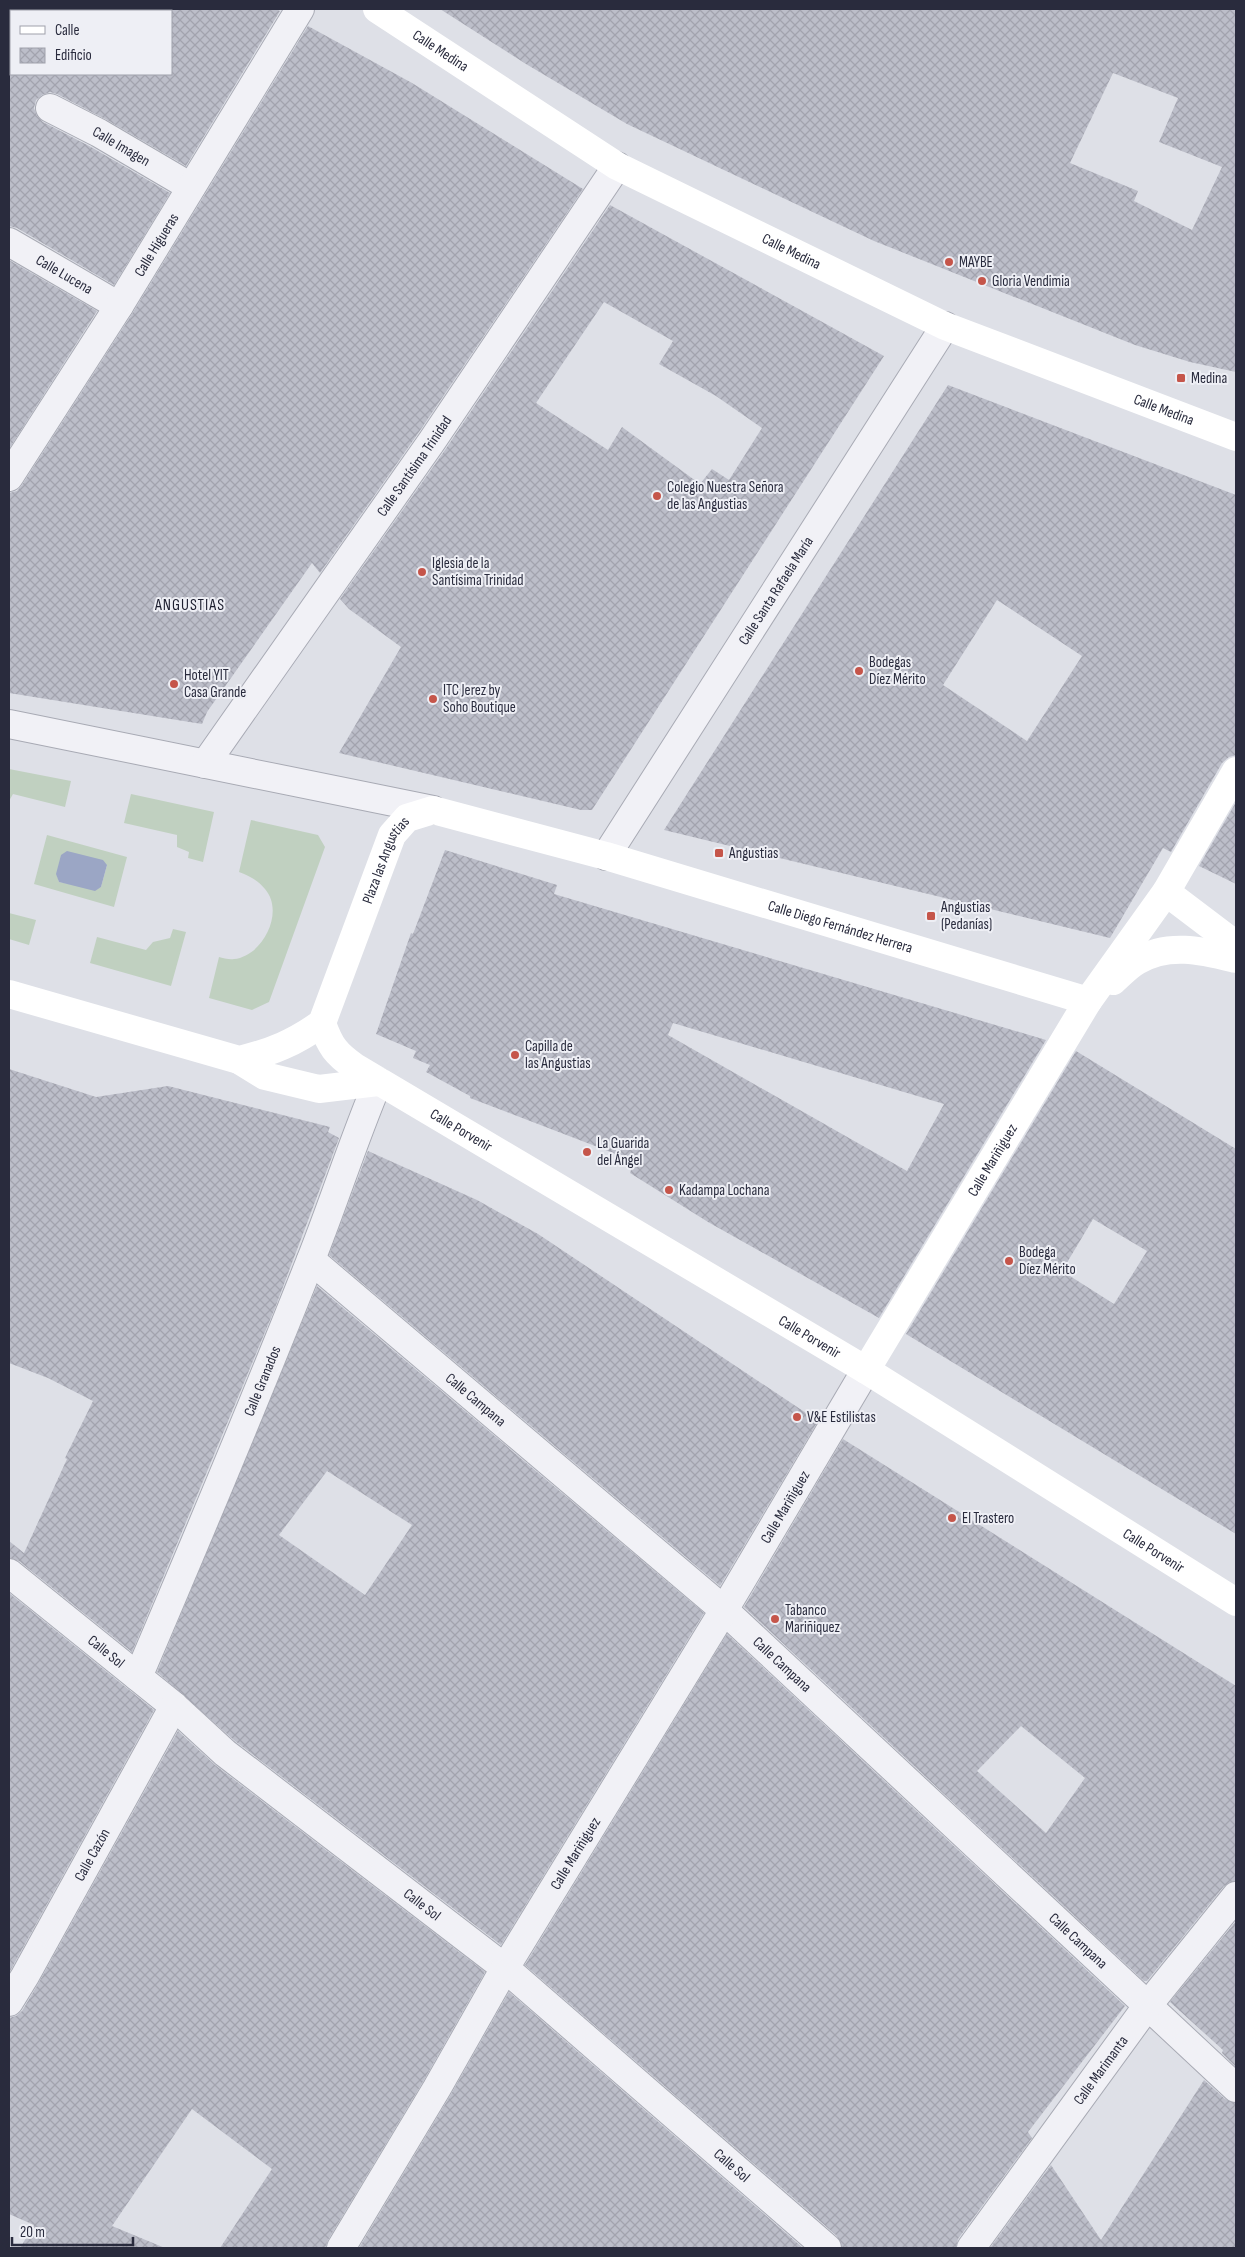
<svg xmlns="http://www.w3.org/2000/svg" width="1245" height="2257" viewBox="0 0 1245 2257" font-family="'Sofia Sans Condensed',sans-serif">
	<defs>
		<pattern id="building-cross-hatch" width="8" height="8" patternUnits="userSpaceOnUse" patternTransform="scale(1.25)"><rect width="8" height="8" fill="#bcbec9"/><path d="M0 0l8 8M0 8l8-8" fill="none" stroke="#a2a3ae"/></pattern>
	</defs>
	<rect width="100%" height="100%" fill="#dee0e7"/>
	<!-- garden -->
	<g fill="#c0d0c0" fill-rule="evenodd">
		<polygon points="9,769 71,781 65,807 13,794 9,801"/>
		<polygon points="131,794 214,812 203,862 188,858 189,852 177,847 177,835 124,823"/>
		<path d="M251 820 318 835 325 847 269 1002 252 1010 209 998 219 957C223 958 230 960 234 959 263 956 285 912 265 889 258 880 249 876 239 872Z"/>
		<path d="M47 835 127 857 114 907 34 884ZM66 853 107 865 101 887 96 889 59 882 57 875 63 855Z"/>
		<polygon points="9,913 36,920 29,945 9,939"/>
		<polygon points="173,929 186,932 171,986 90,963 97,937 146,950 153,942 170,938"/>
	</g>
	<!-- water -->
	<polygon fill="#9ba6c5" points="67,851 103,860 107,865 101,887 95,891 59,882 56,874 61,855"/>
	<!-- building -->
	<g fill="url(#building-cross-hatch)" fill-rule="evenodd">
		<polygon points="171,9 276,9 280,11 186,166 107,120 57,94 50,92 42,95 36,100 34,108 37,116 43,122 91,147 170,193 114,285 17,228 9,226 9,74 171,74"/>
		<path d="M440 9H1236V372L1190 362 1135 345 874 241 627 124 526 64ZM1113 73 1178 98 1159 142 1222 167 1192 230 1134 201 1138 191 1070 163Z"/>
		<polygon points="308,26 412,83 583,189 419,432 320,573 312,563 207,712 202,724 9,693 9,493 17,491 22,485 132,314"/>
		<path d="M610 205 884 356 592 810H581L339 753 401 647 349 609 340 599 445 450ZM604 302 673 341 659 364 716 396 762 428 729 480 712 469 700 484 622 427 608 450 536 403Z"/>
		<polygon points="9,260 97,311 9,449"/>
		<path d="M948 385 1236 495V755L1229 757 1222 763 1171 852 1163 848 1110 938 664 830ZM997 600 1082 656 1027 741 943 685Z"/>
		<polygon points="1236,802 1236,884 1199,866"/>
		<path d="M445 850 557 885 554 894 1046 1040 879 1318 708 1222 630 1173 634 1161 470 1098V1096L426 1072 430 1065 413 1058 416 1051 376 1034 411 933 413 934ZM673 1023 944 1104 907 1171 668 1035Z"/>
		<path d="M1076 1051 1236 1149V1534L906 1334ZM1093 1219 1147 1251 1114 1304 1062 1271Z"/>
		<polygon points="9,1069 96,1097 168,1086 330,1127 328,1132 339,1138 275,1308 132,1652 19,1561 9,1558 9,1541 24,1553 67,1459 65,1458 93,1401 48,1378 9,1363"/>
		<polygon points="368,1151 477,1200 538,1234 818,1421 720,1586 329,1255"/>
		<path d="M317 1286 704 1613 501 1945 235 1741 157 1672ZM327 1471 412 1525 365 1595 279 1535Z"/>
		<path d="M843 1439 1236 1686V1881L1224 1886 1147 1981H1144L744 1607ZM1021 1726 1085 1778 1046 1833 977 1771Z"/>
		<polygon points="9,1593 154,1710 9,1973"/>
		<polygon points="727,1634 1125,2006 1028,2132 1032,2138 958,2239 956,2248 842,2248 837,2236 525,1965"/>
		<polygon points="178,1731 215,1765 485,1972 424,2080 328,2240 325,2248 220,2248 272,2169 192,2109 112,2226 165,2248 20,2248 34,2225 9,2214 9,2018 16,2016 22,2011 38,1984"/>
		<polygon points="1236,1921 1236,2067 1222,2053 1223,2050 1170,2002"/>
		<polygon points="509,1992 803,2248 359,2248 450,2096"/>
		<polygon points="1204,2080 1225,2099 1236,2103 1236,2248 990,2248 1051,2165 1101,2240"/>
	</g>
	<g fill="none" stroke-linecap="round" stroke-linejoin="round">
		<defs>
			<g id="street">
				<path id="s1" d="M50 108 99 133 191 187"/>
				<path id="s2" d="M9 242 119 306"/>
				<path id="s3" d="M9 477 119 306 300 9"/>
				<polyline points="9,724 433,810"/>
				<path id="s4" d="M205 764 432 441 617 166"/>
				<path id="s5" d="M606 856 945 326"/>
				<path id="s6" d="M311 1260 724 1610 1236 2088"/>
				<path id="s7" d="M9 1573 174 1706 225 1753 505 1968 827 2248"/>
				<path id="s8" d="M138 1677C197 1539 255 1401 310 1262 334 1202 353 1141 378 1082"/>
				<path id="s9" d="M9 2002 25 1976 174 1706"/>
				<path id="s10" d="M341 2248 437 2088 505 1968 724 1610 866 1370"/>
				<path id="s11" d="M971 2248 1148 2005 1236 1896"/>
			</g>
		</defs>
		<!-- street casing -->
		<use href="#street" stroke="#a8aab4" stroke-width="30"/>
		<!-- street -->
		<use href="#street" stroke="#f1f1f6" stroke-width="28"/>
		<!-- secondary -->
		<g stroke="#fff" stroke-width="28">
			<path id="s12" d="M377 9 617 166 945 326 1236 437"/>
			<polyline points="1166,892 1236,945"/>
			<path d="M1113 981C1120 975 1128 966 1137 961 1169 942 1203 951 1236 959"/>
			<path id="s13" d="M9 994 239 1060C272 1052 294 1043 322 1023L392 835 407 818 433 810 606 856 1088 1001"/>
			<path id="s14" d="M322 1023C330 1046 336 1054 355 1067L866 1370 1236 1602"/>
			<polyline points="239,1060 265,1076 319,1089 378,1082"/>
			<path id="s15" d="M866 1370 1088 1001 1166 892 1236 771"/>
		</g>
	</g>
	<!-- markers -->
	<g fill="#c5554a" stroke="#eeeff5" stroke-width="2">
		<circle cx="949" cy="262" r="5"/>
		<circle cx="982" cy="281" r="5"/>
		<rect x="1176" y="373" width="10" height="10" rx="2.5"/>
		<circle cx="657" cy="496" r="5"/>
		<circle cx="422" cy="572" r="5"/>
		<circle cx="859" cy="671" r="5"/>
		<circle cx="174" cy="684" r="5"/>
		<circle cx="433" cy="699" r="5"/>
		<rect x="714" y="848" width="10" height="10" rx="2.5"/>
		<rect x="926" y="911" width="10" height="10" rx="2.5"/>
		<circle cx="515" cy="1055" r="5"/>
		<circle cx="587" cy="1152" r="5"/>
		<circle cx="669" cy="1190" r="5"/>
		<circle cx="1009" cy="1261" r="5"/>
		<circle cx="797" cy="1417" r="5"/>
		<circle cx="952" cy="1518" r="5"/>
		<circle cx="775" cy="1619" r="5"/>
	</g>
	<g text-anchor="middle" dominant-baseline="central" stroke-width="4" stroke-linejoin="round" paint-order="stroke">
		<!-- street labels -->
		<g font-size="15" fill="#292b3d" stroke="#eeeff5">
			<text stroke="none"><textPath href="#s12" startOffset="76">Calle Medina</textPath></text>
			<text stroke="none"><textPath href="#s1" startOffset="81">Calle Imagen</textPath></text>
			<text stroke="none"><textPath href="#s3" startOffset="275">Calle Higueras</textPath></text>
			<text stroke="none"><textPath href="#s12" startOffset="481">Calle Medina</textPath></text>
			<text stroke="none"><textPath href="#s2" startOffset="64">Calle Lucena</textPath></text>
			<text stroke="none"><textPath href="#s12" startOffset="886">Calle Medina</textPath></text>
			<text stroke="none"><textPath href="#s4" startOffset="364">Calle Santísima Trinidad</textPath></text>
			<text stroke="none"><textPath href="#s5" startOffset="315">Calle Santa Rafaela María</textPath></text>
			<text stroke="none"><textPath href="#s13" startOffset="506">Plaza las Angustias</textPath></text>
			<text stroke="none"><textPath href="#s13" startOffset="1005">Calle Diego Fernández Herrera</textPath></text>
			<text stroke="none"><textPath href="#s14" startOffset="180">Calle Porvenir</textPath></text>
			<text stroke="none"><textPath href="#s15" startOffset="245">Calle Mariñiguez</textPath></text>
			<text stroke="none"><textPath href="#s14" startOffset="585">Calle Porvenir</textPath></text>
			<text stroke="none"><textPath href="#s8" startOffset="321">Calle Granados</textPath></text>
			<text stroke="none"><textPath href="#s6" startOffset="216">Calle Campana</textPath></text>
			<text stroke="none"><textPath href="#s10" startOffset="864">Calle Mariñiguez</textPath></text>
			<text stroke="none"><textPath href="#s14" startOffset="990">Calle Porvenir</textPath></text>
			<text stroke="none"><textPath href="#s7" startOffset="125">Calle Sol</textPath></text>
			<text stroke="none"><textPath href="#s6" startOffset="621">Calle Campana</textPath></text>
			<text stroke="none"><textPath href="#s10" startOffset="459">Calle Mariñiguez</textPath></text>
			<text stroke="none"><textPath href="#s9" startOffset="169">Calle Cazón</textPath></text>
			<text stroke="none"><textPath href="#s7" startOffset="530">Calle Sol</textPath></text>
			<text stroke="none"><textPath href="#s6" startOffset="1026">Calle Campana</textPath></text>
			<text stroke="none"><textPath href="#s11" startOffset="220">Calle Marimanta</textPath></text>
			<text stroke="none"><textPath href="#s7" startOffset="935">Calle Sol</textPath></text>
		</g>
		<!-- poi labels -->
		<g font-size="15" fill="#292b3d" stroke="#eeeff5" text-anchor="start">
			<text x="959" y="262">MAYBE</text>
			<text x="992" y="281">Gloria Vendimia</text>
			<text x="1191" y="378">Medina</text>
			<text x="667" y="487">Colegio Nuestra Señora<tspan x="667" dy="17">de las Angustias</tspan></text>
			<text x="432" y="563">Iglesia de la<tspan x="432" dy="17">Santísima Trinidad</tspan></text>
			<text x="869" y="662">Bodegas<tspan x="869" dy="17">Díez Mérito</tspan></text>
			<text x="184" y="675">Hotel YIT<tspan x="184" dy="17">Casa Grande</tspan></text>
			<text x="443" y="690">ITC Jerez by<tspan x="443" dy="17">Soho Boutique</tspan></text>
			<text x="729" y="853">Angustias</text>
			<text x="941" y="907">Angustias<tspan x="941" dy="17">(Pedanías)</tspan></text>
			<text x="525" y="1046">Capilla de<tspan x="525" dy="17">las Angustias</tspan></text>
			<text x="597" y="1143">La Guarida<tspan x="597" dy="17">del Ángel</tspan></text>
			<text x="679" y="1190">Kadampa Lochana</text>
			<text x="1019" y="1252">Bodega<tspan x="1019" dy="17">Díez Mérito</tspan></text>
			<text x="807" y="1417">V&amp;E Estilistas</text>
			<text x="962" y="1518">El Trastero</text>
			<text x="785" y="1610">Tabanco<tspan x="785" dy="17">Mariñiquez</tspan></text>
		</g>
		<!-- neighbourhood labels -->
		<g font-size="16" letter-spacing="1" fill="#1b1d2e" stroke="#eeeff5">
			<text x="190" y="605">ANGUSTIAS</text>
		</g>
	</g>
	<!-- border -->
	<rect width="1245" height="2257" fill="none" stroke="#292b3d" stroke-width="20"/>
	<!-- legend -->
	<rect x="10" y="10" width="162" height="65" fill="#eeeff5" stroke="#9fa1ab"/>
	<rect x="20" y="26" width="25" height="8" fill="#ffffff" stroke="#9fa1ab"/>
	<text x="55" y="35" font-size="15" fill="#292b3d">Calle</text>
	<rect x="20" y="48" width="25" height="15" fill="url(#building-cross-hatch)" stroke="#9fa1ab"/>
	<text x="55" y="60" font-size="15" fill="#292b3d">Edificio</text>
	<!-- scale -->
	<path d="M12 2237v8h121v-8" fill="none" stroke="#292b3d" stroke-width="2.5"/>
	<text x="20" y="2237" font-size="15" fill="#292b3d" stroke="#eeeff5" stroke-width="4" paint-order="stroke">20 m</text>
</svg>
